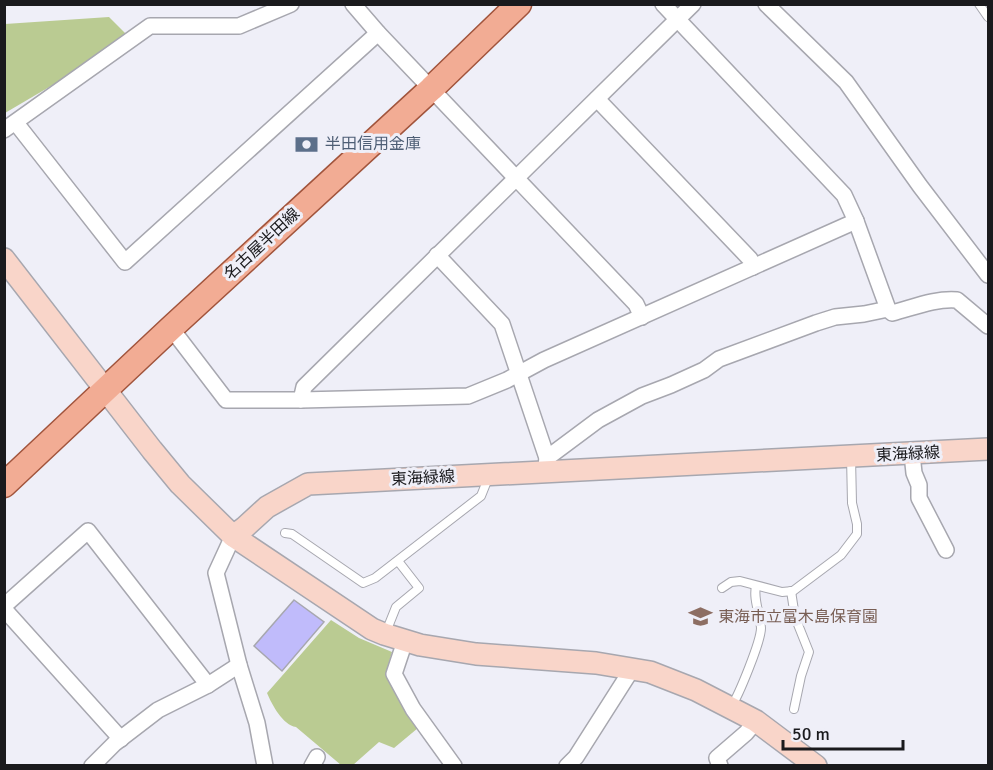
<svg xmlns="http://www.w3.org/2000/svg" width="993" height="770" viewBox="0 0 993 770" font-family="Signika,'Noto Sans JP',sans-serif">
	<rect width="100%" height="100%" fill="#efeff8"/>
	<!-- green -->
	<g fill="#bacb92">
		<polygon points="109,17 131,39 5,113 5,24"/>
		<path d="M331 620 359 638 392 652 386 673 407 713 418 728 394 748 379 742 353 765H341L296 727C283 725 272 705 267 693Z"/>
	</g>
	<!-- building -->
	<polygon fill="#c0bbfb" stroke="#a7a7af" stroke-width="1.5" points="294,600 324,622 282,671 254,646"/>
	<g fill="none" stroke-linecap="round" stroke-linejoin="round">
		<defs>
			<g id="lane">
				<polyline points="979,4 988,17"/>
				<polyline points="285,533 292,534 363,583 375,578 481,496 489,476"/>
				<polyline points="722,588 731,582 740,581 782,592 793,591 841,555 857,534 857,524 852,503 851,457"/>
				<polyline points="791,591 795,617 809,652 801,676 794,709"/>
				<polyline points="386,632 396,607 419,588 398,561"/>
				<path d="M731 707C739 695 761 641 761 628 760 613 753 600 756 586"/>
			</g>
			<g id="street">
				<polyline points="353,4 378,33 636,304 642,317"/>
				<polyline points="663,4 844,195 856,221 888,309"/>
				<polyline points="766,4 846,82 920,186 988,275"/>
				<polyline points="597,99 750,259 753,267"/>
				<polyline points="16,123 125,262 378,33"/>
				<polyline points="4,130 150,26 239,26 291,4"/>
				<polyline points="437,255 502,324 547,458 546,466"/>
				<polyline points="171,328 226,400 301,400 468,396 507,380 544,360 856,221"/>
				<polyline points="301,400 304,387 693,4"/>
				<polyline points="912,454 914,473 919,485 919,498 946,550"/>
				<path d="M547 458 598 420 642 396 671 385 704 370 719 359 816 323 835 317 864 314 888 309 892 313C912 308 935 298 957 300L988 326"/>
				<polyline points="233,536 216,573 239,665 257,723 265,766"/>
				<polyline points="4,606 88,531 208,685"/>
				<polyline points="4,609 121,739"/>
				<polyline points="405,641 394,674 413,709 454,766"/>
				<polyline points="92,766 115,743 158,710 208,685 239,665"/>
				<polyline points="312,766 317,757"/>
				<polyline points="567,766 576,757 632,669"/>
				<polyline points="720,766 717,758 746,733 756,721"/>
			</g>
			<g id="secondary">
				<polyline points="4,259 152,450 180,484 233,536 244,528 267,507 308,484 988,449"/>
				<polyline points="233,536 372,629 384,634 420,645 476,654 596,663 650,672 696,690 756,721 816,766"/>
			</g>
			<polyline id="primary" points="4,485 171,328 431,89 519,4"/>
		</defs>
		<!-- lane casing -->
		<use href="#lane" stroke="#a7a7af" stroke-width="10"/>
		<!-- street casing -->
		<use href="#street" stroke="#a7a7af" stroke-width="18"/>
		<!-- secondary casing -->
		<use href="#secondary" stroke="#a7a7af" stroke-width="24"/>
		<!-- primary casing -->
		<use href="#primary" stroke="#a1543c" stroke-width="27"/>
		<!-- lane -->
		<use href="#lane" stroke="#fff" stroke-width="8"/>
		<!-- street -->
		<use href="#street" stroke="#fff" stroke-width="15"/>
		<!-- secondary -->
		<use href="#secondary" stroke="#f9d5c9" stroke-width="21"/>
		<!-- primary -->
		<use href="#primary" stroke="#f2ac94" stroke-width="24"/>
	</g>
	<!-- icons -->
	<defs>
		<symbol id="bank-bare" viewBox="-9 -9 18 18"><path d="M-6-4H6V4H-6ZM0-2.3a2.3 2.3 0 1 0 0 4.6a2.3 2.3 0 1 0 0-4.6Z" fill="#5c6f8a" stroke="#efeff8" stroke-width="2.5" paint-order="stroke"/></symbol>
		<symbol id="school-bare" viewBox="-9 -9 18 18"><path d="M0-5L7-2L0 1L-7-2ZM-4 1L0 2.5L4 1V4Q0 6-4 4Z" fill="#8d6e63" stroke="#efeff8" stroke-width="2.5" paint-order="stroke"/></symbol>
	</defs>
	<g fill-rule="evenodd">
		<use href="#bank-bare" x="290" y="128" width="33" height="33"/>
		<use href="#school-bare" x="684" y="600" width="33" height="33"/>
	</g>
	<g text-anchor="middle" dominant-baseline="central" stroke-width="6" stroke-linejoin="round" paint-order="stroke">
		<!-- service labels -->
		<g font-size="16" fill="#4e5e75" stroke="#efeff8" text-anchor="start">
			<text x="325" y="144">半田信用金庫</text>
		</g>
		<!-- street labels -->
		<g font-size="16" fill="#1a1a1d" stroke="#efeff8">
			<text transform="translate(262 244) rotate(-43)">名古屋半田線</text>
			<text transform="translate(908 454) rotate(-3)">東海緑線</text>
			<text transform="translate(423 478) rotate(-3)">東海緑線</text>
		</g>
		<!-- education labels -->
		<g font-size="16" fill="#785e54" stroke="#efeff8" text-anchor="start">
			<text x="718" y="617">東海市立富木島保育園</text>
		</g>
	</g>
	<!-- border -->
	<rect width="993" height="770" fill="none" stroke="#1a1a1d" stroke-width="12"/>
	<!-- scale -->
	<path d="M783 740v9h120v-9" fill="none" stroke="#1a1a1d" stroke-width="3"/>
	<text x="792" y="740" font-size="18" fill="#1a1a1d" stroke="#efeff8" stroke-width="4.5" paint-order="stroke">50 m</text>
</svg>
